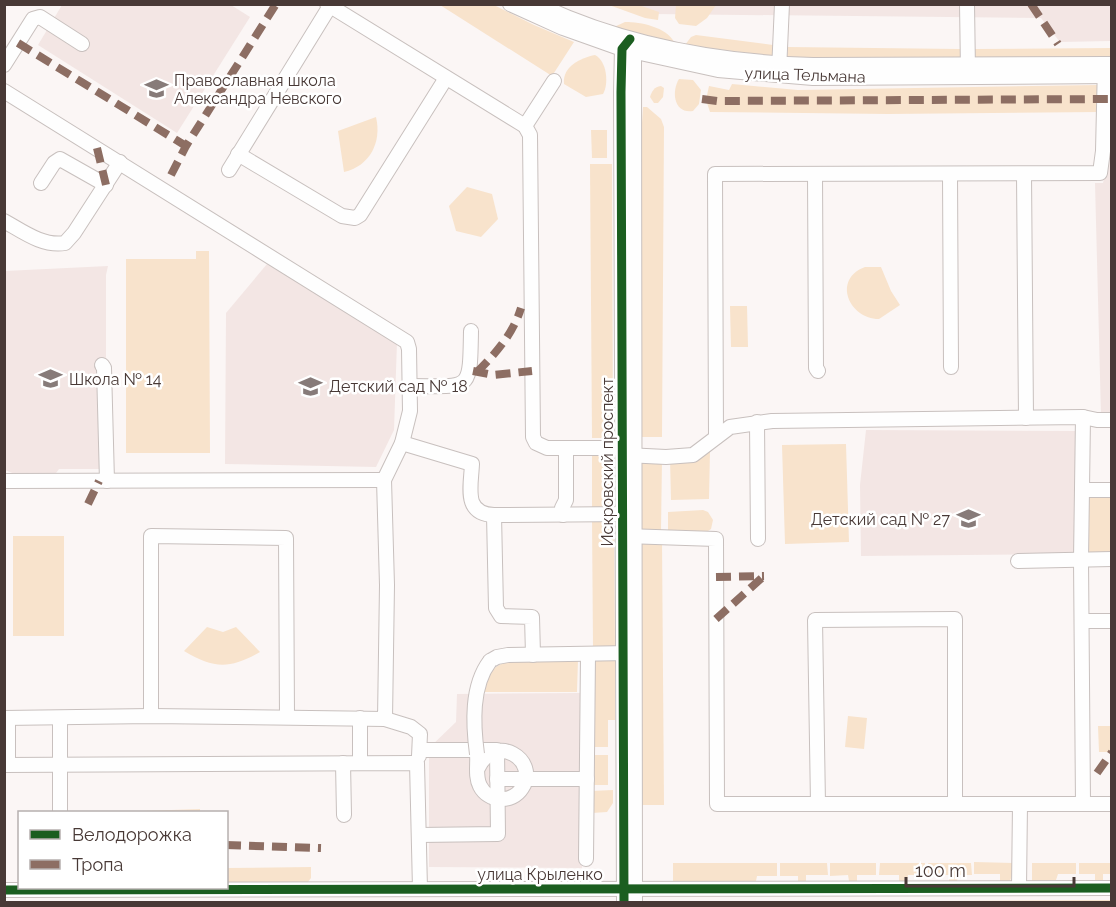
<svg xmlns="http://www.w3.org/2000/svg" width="1116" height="907" viewBox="0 0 1116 907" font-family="Raleway,sans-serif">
	<rect width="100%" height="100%" fill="#fbf6f5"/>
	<!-- built -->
	<g fill="#f3e6e4">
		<polygon points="62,5 231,5 250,17 177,133 38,45"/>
		<polygon points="630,5 1111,5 1111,41 1060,42 1041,18 654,14"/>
		<polygon points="1111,151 1111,415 1101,415 1095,183 1103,183"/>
		<polygon points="267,264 397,342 394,430 376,467 225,464 226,313"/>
		<polygon points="108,266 106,275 106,362 101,469 59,469 53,477 22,477 5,470 5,271"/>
		<polygon points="866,430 1076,431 1076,554 861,556 860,485"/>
		<polygon points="580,693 582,868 429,867 429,748 456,722 457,694"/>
	</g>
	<!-- green -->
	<g fill="#f8e3cc">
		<polygon points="440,5 494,5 534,25 574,42 552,76"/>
		<polygon points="609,5 639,5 659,12 658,20 645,18"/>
		<polygon points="676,5 676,4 716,5 707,18 696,26 679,24 675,18"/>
		<path d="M625 22C641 22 666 27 674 42L614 27Z"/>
		<polygon points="696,35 773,45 772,56 685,45 691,37"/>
		<polygon points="788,47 960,49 960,59 787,57"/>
		<polygon points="1111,48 1111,59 975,60 975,49"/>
		<path d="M595 55C607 61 609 84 603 94L586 97 564 84C562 66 581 58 595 55Z"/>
		<path d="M679 79 693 80 701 90 699 104 693 111C674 114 671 92 679 79Z"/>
		<polygon points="732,84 798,90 1098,85 1099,112 888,114 710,112 706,100 709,86 729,90"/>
		<path d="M661 86 664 88 663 97 658 103H654L650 97C652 91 654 87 661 86Z"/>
		<polygon points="643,107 647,107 661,119 664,127 662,437 641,437 639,123 642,123"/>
		<path d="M376 117C382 142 370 166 344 172L338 131Z"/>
		<polygon points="591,130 607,130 607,158 592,158"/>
		<polygon points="590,164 612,164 613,438 592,438"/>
		<polygon points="467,187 492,194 498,219 481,237 456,231 449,206"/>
		<polygon points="196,251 209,251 210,453 126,453 126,259 196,259"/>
		<path d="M865 267H881L891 291 900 305 879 319C849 319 832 279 865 267Z"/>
		<polygon points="730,306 747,306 748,347 731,347"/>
		<polygon points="846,444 849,542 785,544 782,445"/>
		<polygon points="710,451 709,499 671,500 670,458 694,458"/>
		<polygon points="613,454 614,509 592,510 592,455"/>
		<polygon points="640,460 662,460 661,531 639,531"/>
		<polygon points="1086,494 1111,495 1111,556 1085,555"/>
		<polygon points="703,510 708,512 713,520 711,529 708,531 668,531 668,512"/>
		<polygon points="614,519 615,648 593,648 592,520"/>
		<rect x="13" y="536" width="51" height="100"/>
		<polygon points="662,540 664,805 641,805 639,541"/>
		<path d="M207 627 223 632 236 627 260 652C230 669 214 669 184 651Z"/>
		<path d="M578 659 577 692H485C485 675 494 665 509 661Z"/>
		<polygon points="615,659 615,720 608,720 608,747 592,747 594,662 599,660"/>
		<polygon points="848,716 867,718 864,749 845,747"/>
		<polygon points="1098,726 1111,726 1111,752 1099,752"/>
		<polygon points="591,755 608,755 608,785 592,785"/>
		<polygon points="613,790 613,803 607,812 592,813 591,791"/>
		<polygon points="200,809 200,812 143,812 143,811"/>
		<polygon points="974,862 1013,863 1012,875 1010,881 1000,881 1000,874 974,874"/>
		<polygon points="777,863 777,876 757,876 756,881 673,881 673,863"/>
		<polygon points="780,863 827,863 828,875 806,875 806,881 798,881 798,876 780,876"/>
		<polygon points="830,863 876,863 876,875 857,875 857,881 849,881 848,875 830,876"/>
		<polygon points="880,863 925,863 925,875 908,875 907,881 899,881 899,875 879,875"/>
		<polygon points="928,863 971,863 972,875 958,875 957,881 949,881 949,875 928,875"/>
		<polygon points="1032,863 1076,863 1076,874 1058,874 1056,880 1032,881"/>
		<polygon points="1079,863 1111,863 1111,874 1103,874 1103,880 1095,880 1095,874 1079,874"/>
		<polygon points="311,867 311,878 308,882 227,882 227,868"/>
		<polygon points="1111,900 1111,902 775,902"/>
	</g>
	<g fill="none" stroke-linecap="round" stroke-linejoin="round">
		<defs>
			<g id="minor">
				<polyline points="327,4 525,126 530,135 533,437 536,443 547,448 629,448"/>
				<polyline points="510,4 563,28 622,49 718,70 813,78 1112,76"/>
				<path d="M537 4C623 45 719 62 813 65L1111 64"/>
				<polyline points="967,4 968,71"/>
				<polyline points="630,39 634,53 635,902"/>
				<polyline points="4,65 33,19 40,17 82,44"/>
				<polyline points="779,71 782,4"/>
				<polyline points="4,91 407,342 409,349 410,411 402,443 384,480 387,585 385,719 151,716 4,718"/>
				<polyline points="525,126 554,81"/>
				<polyline points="238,154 342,216 355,218 360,215 446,78"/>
				<polyline points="229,170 330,6"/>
				<polyline points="815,174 816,368 818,371"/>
				<polyline points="950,174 951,367"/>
				<polyline points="1024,174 1026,418"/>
				<polyline points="41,183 54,163 60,159 106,185"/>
				<path d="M4 221C22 231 43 247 65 243L74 233 120 162"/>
				<polyline points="102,365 104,368 107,481"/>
				<path d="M411 386C471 386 470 393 471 331"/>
				<polyline points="1083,417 1081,560 1083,804"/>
				<polyline points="757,422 758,539"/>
				<polyline points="716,437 715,174 1100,173 1103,151 1105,64"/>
				<path d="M402 443 472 464C471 487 463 514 494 515"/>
				<polyline points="626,455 666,457 693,455 730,427 772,421 1083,417 1097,420 1112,420"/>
				<polyline points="4,481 384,480"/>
				<polyline points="1082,490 1112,490"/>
				<polyline points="563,515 562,508 566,500 566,449"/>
				<polyline points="625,536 716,539 717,804 1112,804"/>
				<polyline points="1018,561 1112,559"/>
				<polyline points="1082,621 1112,621"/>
				<polyline points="533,655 532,617 501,616 496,608 494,515 631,514"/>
				<polyline points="490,661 497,657 508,655 630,653"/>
				<polyline points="151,716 151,536 286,538 287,717"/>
				<polyline points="8,718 8,765"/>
				<polyline points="360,718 360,763"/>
				<polyline points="385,719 411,727 420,734 419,756"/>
				<path d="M477 754C478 763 475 777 480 786 488 802 512 804 522 788 540 760 495 732 478 768"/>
				<polyline points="343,763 344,815"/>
				<polyline points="4,765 417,763 420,889"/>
				<polyline points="497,779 587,779"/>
				<polyline points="818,804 815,620 955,619 955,804"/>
				<polyline points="60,812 60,718"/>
				<polyline points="419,835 498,834 497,750 420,750"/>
				<polyline points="586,859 588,654"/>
				<polyline points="1019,888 1020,804"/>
				<polyline points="4,890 1112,888"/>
				<polyline points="624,902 621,92 622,49 630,39"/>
			</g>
		</defs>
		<!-- minor casing -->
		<use href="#minor" stroke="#c8c0be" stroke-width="16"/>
		<!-- minor -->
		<use href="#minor" stroke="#fefefe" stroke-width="14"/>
		<defs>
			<path id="minor-bridge" d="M477 754C473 724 471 686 490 661"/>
		</defs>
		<!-- minor-bridge casing -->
		<use href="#minor-bridge" stroke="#c8c0be" stroke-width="16" stroke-linecap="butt"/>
		<!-- minor-bridge -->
		<use href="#minor-bridge" stroke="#fefefe" stroke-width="14"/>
		<!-- quiet -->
		<g stroke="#8d6e63" stroke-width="8" stroke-dasharray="15 8" stroke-linecap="butt">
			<polyline points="1031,4 1058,44"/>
			<polyline points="18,43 186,146"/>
			<polyline points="702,99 717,101 1112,99"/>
			<polyline points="97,148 106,185"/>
			<polyline points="171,175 186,146 276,4"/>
			<polyline points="473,371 493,375 532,371"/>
			<path d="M477 372C496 353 513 334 521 308"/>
			<polyline points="88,504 99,481"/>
			<polyline points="716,577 764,576"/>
			<polyline points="716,619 764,576"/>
			<polyline points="1097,773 1112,752"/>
			<polyline points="226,845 321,848"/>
		</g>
		<defs>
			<g id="cycleway">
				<polyline points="4,890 1112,888"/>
				<polyline points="624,902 621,92 622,49 630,39"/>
			</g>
		</defs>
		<!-- cycleway casing -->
		<use href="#cycleway" stroke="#fff" stroke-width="13"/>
		<!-- cycleway -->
		<use href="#cycleway" stroke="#1b5e20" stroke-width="9"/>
	</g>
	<!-- icons -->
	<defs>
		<symbol id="school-bare" viewBox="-9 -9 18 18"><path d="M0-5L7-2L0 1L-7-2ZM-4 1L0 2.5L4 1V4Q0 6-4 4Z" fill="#877b79" stroke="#fff" stroke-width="2.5" paint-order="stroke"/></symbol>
	</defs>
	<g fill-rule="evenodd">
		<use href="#school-bare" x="140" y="72" width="33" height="33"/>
		<use href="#school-bare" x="34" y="362" width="33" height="33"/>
		<use href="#school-bare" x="294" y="370" width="33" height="33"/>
		<use href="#school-bare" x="952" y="502" width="33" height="33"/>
	</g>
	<g text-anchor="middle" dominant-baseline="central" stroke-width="5" stroke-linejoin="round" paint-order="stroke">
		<!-- street labels -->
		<g font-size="16" fill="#483936" stroke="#fff">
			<text transform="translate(805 75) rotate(2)">улица Тельмана</text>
			<text transform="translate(607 462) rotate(-90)">Искровский проспект</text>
			<text x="540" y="874">улица Крыленко</text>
		</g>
		<!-- poi labels -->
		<g font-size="16" fill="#483936" stroke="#fff" text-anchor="start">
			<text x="174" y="80">Православная школа<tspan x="174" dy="18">Александра Невского</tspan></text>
			<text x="69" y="379">Школа № 14</text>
			<text x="329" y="386">Детский сад № 18</text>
			<text x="950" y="519" text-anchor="end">Детский сад № 27</text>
		</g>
	</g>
	<!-- border -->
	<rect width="1116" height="907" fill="none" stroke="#483936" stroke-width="12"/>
	<!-- legend -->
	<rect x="18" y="811" width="210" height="78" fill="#ffffff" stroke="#b6b0af" stroke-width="1.5"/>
	<rect x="30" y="830" width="30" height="9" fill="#1b5e20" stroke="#b6b0af" stroke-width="1.5"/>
	<text x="72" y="841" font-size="18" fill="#483936">Велодорожка</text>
	<rect x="30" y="860" width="30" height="9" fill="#8d6e63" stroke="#b6b0af" stroke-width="1.5"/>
	<text x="72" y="871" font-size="18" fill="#483936">Тропа</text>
	<!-- scale -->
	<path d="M906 877v9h168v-9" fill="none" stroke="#483936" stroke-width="3"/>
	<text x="915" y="877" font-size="18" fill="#483936" stroke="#ffffff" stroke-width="4.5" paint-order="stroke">100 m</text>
</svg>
